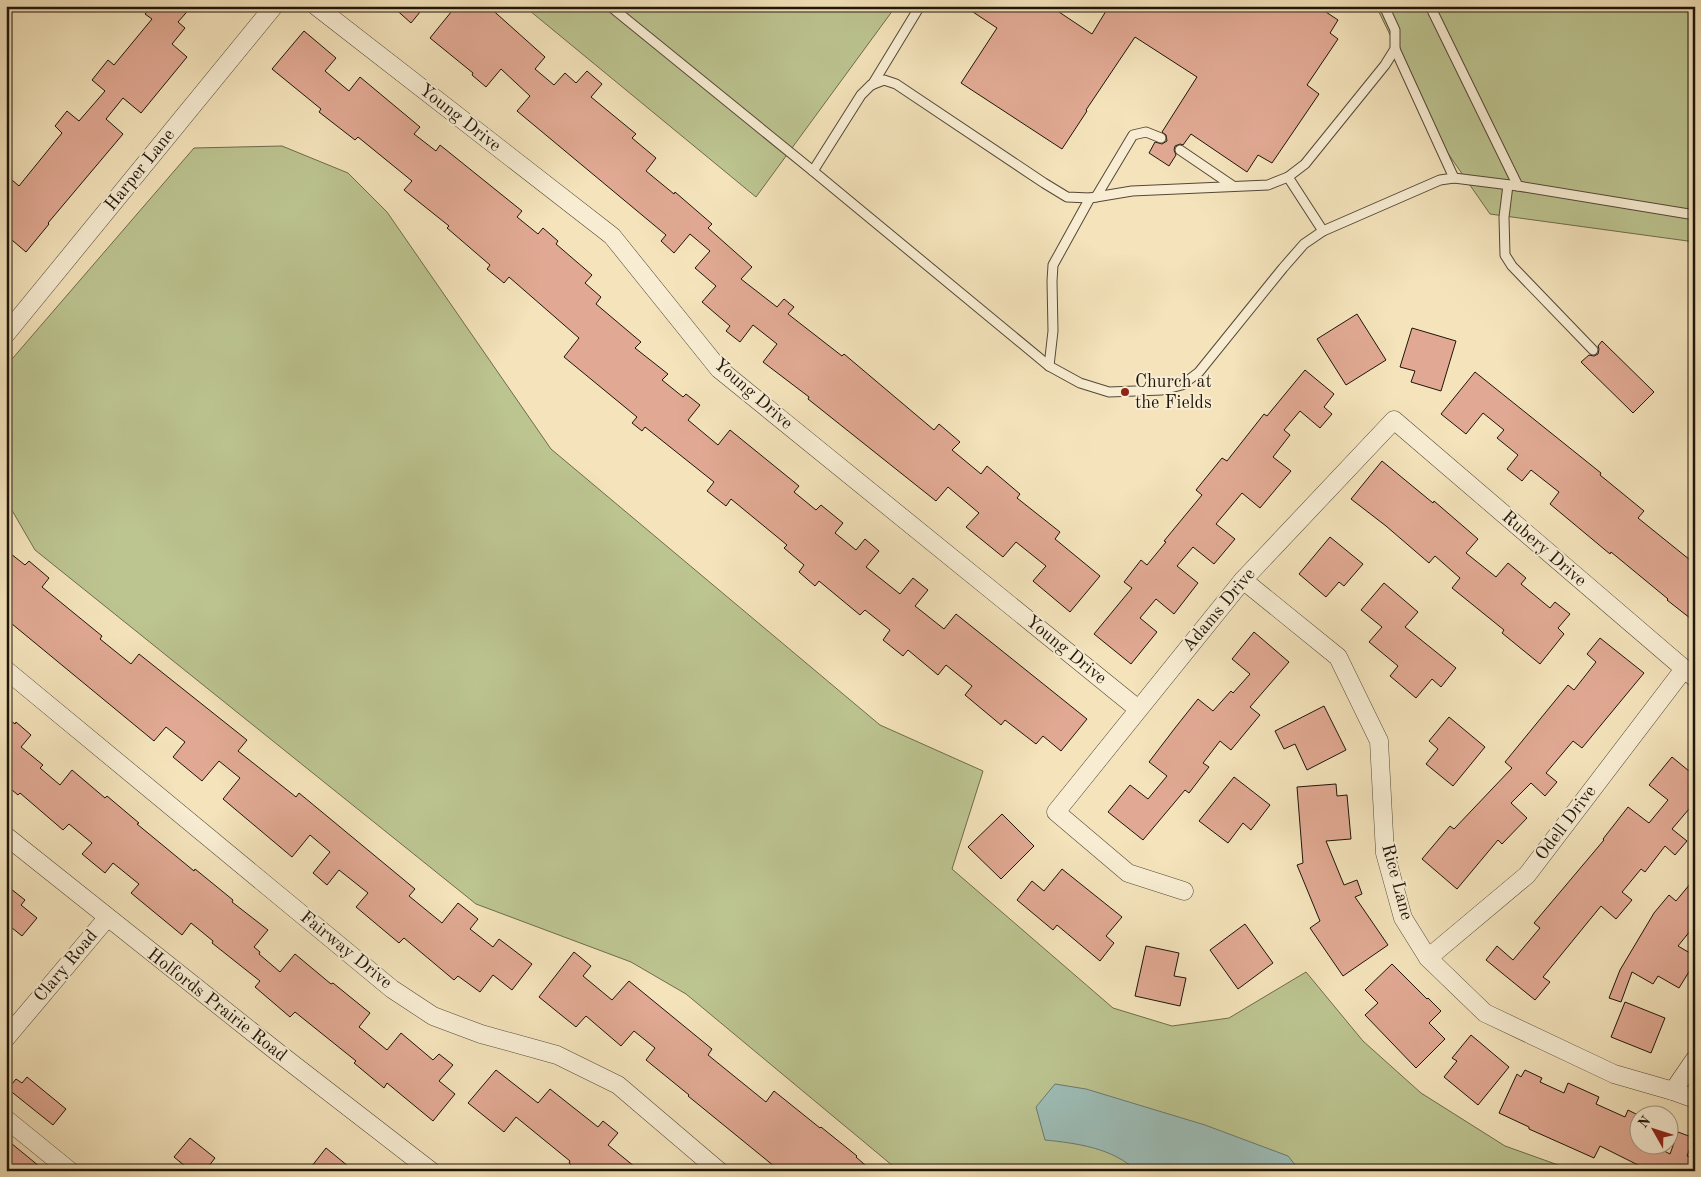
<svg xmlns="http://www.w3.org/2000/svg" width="1701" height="1177" viewBox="0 0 1701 1177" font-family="'Old Standard TT',serif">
	<rect width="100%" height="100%" fill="#f4e3bb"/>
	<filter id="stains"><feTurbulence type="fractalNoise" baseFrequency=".004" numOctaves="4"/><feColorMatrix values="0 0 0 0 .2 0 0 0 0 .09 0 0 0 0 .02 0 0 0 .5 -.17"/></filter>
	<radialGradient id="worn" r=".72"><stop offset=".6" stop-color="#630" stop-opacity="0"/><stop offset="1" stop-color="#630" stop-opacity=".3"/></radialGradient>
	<!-- green -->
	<g fill="#bcc490" stroke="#6d6c4c">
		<polygon points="524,6 896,6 756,197"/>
		<polygon points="1376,6 1695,6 1695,242 1490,214 1447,152"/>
		<polygon points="282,146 348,173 387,212 551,449 880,725 983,771 952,869 1113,1008 1172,1026 1229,1018 1306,972 1363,1041 1421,1093 1505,1146 1575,1171 899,1171 686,994 631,962 476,904 35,550 6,500 6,366 194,148"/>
	</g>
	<!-- water -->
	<path fill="#9dbdb7" stroke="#6a7a71" d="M1055 1084 1086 1089 1205 1125 1288 1156 1300 1171H1136C1114 1148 1075 1143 1045 1140L1036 1107Z"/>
	<!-- building -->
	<g fill="#e1a993" stroke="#1e1509">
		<polygon points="152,6 192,6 178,22 185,28 172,44 187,57 141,113 123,98 106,119 123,134 48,223 49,224 26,252 6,235 6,186 12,180 19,186 62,133 55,126 67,111 79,121 105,91 92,80 108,60 114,65 152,19 145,14"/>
		<polygon points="392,6 425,6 411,23"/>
		<polygon points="456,6 488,6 545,57 535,69 554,85 565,73 576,83 587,71 602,84 591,97 636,134 632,138 656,158 646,171 674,194 675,192 712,224 708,228 752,267 741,279 777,307 784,299 794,307 788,314 842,356 844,354 934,430 939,424 960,442 952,450 981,474 987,466 1020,494 1017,498 1060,532 1055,539 1100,576 1070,612 1033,581 1046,566 1016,542 1003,557 966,527 979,513 948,487 936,501 808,399 809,397 763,362 777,344 753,325 740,342 726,331 730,326 702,302 716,286 695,268 710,251 690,234 674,253 661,241 666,235 517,111 530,96 501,69 486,87 472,75 473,73 430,38"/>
		<polygon points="964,6 1050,6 1092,34 1109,6 1317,6 1338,20 1330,33 1338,39 1307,85 1319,94 1272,163 1258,155 1247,172 1191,134 1183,145 1180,144 1175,146 1174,150 1176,155 1169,166 1149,153 1155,142 1162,144 1167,141 1166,135 1162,132 1197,77 1135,37 1086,110 1087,111 1062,149 961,83 997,28"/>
		<polygon points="304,31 336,58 325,71 349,91 360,77 420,127 414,134 436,151 440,145 522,211 517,217 538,234 543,228 558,241 556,244 592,275 585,283 601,297 596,304 641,342 635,348 668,374 662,380 683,397 686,394 700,405 688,420 718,445 730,430 799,486 794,492 816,510 821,505 843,523 835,533 856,550 865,539 879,551 866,567 900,594 913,578 928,590 915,606 944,629 956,614 1087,719 1061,751 1043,736 1036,744 1005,720 1001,725 965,695 972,686 946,665 938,675 908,650 903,656 883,640 890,630 865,610 860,615 819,581 815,586 799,572 804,565 784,548 787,545 731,499 726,506 707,491 714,482 645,427 642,431 632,423 637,417 564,357 579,338 509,277 504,283 487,269 490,265 447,228 449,226 404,190 412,181 358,137 355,140 319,112 321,109 272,69"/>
		<polygon points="1357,314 1386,360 1346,385 1317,339"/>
		<polygon points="1412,328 1456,341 1441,391 1411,382 1415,371 1400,367"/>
		<polygon points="1602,341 1654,392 1633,413 1581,362 1589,355 1594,356 1598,354 1599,349 1598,346"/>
		<polygon points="1305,370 1334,394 1324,407 1332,414 1320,428 1300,411 1284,430 1290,435 1273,457 1291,471 1260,508 1242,493 1216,524 1235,539 1214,564 1193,547 1177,566 1198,583 1174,614 1156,599 1140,618 1157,632 1131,664 1094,634 1132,588 1124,582 1141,560 1147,565 1166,542 1164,541 1202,495 1196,490 1222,458 1227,461 1264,414 1267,416"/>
		<polygon points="1475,372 1601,473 1600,475 1644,511 1638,518 1695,564 1695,622 1667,600 1668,599 1611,552 1610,554 1550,504 1559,492 1531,470 1522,481 1507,469 1518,455 1497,438 1504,430 1483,413 1466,434 1441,414"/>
		<polygon points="1382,461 1433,503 1434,501 1478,539 1466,553 1496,577 1508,563 1526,578 1521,584 1550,608 1555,602 1570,614 1558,628 1564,634 1540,664 1502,633 1504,630 1452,588 1460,578 1435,556 1429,563 1386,526 1351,499"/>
		<polygon points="1330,537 1363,564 1344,586 1339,582 1326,597 1299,574"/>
		<polygon points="6,550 25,565 29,561 49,578 42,587 102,636 100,639 131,664 139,654 247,740 238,751 296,797 299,793 415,889 409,896 442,923 458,903 478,919 470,929 493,947 499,939 532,964 512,990 493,975 480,992 458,976 454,980 404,938 399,943 356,907 368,893 339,870 327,885 313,873 330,852 310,835 292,857 223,799 240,778 219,761 202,781 173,757 185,742 166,727 154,741 6,619"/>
		<polygon points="1384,583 1418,612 1405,627 1456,668 1441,687 1432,679 1416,698 1390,676 1398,666 1369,642 1382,627 1361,610"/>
		<polygon points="1254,632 1289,662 1250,707 1260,715 1231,750 1220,741 1203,763 1209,767 1189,793 1185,790 1143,840 1108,812 1130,785 1148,799 1167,776 1149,762 1175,728 1198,699 1213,711 1231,691 1233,693 1250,674 1232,659"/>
		<polygon points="1600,638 1644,673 1582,748 1573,741 1546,773 1557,782 1545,796 1531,783 1511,803 1527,818 1502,844 1498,840 1457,889 1422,859 1450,826 1454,829 1512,768 1505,762 1568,685 1574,690 1596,662 1587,654"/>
		<polygon points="1324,706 1346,750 1307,770 1295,744 1284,749 1275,731"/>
		<polygon points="6,717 15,724 16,722 31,735 21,747 43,765 40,768 60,785 72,770 105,798 107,796 139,823 137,824 194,871 195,869 233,900 232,902 268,930 254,947 260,952 259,954 280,972 295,954 331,984 333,983 370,1013 359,1027 387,1050 401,1033 433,1060 439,1054 453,1065 439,1081 455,1094 433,1121 387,1083 384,1088 354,1063 356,1061 295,1012 290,1017 255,987 260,981 212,943 213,941 191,923 182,935 131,893 139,884 113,863 105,873 82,854 92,843 69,824 63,830 20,793 18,795 6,785"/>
		<polygon points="1449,717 1485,747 1453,786 1426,764 1438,749 1429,741"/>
		<polygon points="1672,757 1695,776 1695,802 1672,829 1687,841 1675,855 1665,846 1645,872 1641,869 1622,892 1632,900 1616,919 1601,906 1543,977 1550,982 1535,1000 1486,960 1497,946 1513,960 1540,928 1534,923 1604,840 1603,839 1628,807 1649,823 1668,800 1649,785"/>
		<polygon points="1234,777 1270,805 1251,830 1243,823 1228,843 1199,821"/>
		<polygon points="1336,784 1337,796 1347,795 1351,839 1326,841 1344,885 1357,880 1362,894 1355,897 1388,945 1343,976 1310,928 1320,921 1297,865 1303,863 1297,787"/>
		<polygon points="1002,814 1034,846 1001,879 968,847"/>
		<polygon points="1062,869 1122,917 1106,936 1114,943 1100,961 1057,925 1053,930 1017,900 1032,881 1044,891"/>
		<polygon points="1695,878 1695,925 1678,946 1695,956 1695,962 1679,988 1658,976 1653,984 1632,972 1621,1002 1609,998 1620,970 1654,913 1669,895 1676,901"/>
		<polygon points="6,885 25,900 21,905 37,918 22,936 6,923"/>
		<polygon points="1245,924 1273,963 1238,989 1210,950"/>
		<polygon points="1146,946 1179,953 1174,976 1186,978 1180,1006 1135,996"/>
		<polygon points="574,952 591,966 583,976 612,1000 629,981 712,1049 708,1055 766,1102 774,1091 820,1128 821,1127 857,1156 856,1157 872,1171 780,1171 688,1096 689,1095 646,1060 655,1048 634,1031 621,1046 586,1016 576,1027 539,997"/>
		<polygon points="1392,964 1427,999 1428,998 1441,1011 1429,1023 1445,1039 1416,1068 1365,1015 1378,1003 1365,990"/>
		<polygon points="1625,1002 1665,1018 1651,1053 1611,1037"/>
		<polygon points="1471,1035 1509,1067 1478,1105 1444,1077 1457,1061 1452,1058"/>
		<polygon points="496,1070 538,1103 550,1089 598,1127 603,1121 618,1133 608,1145 640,1171 578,1171 569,1163 570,1161 516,1117 504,1132 468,1103"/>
		<polygon points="1525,1070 1542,1078 1540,1082 1564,1093 1568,1083 1599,1097 1596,1104 1625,1117 1628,1110 1638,1115 1638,1144 1651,1144 1670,1154 1678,1132 1694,1138 1687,1156 1695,1159 1695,1171 1650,1171 1600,1146 1594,1158 1529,1129 1529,1127 1499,1113 1517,1074 1521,1077"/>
		<polygon points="27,1077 66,1109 53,1125 8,1089 16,1079 22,1083"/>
		<polygon points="190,1138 215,1158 205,1171 191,1171 174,1157"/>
		<polygon points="6,1139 45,1171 14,1171 6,1165"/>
		<polygon points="326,1148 354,1171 308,1171"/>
	</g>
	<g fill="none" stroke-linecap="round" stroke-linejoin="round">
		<defs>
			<g id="service">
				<polyline points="610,6 813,171"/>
				<polyline points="1384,6 1395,30 1395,49 1385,65 1305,164 1288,177 1268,185 1132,191 1090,198 1067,197 1044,183 896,84 884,80 871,85 861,95 813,171 1049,366 1080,383 1109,392 1162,390 1182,385 1199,372 1283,268 1304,244 1323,231 1440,180 1454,178 1518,186"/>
				<polyline points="1430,6 1518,186 1695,215"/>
				<polyline points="1395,49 1454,178"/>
				<polyline points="872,85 920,6"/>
				<polyline points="1180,150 1233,186"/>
				<polyline points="1288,177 1323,231"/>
				<polyline points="1508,185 1504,217 1505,255 1512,266 1593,350"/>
				<polyline points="1096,197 1133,135 1146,132 1161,138"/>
				<polyline points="1049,366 1053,331 1052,281 1053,265 1090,198"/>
			</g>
			<g id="minor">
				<polyline points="316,6 612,236 719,369 1138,709"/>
				<polyline points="6,334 274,6"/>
				<polyline points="1243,580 1338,657 1379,741 1385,853 1403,918 1428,958 1485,1013 1614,1074 1673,1091 1695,1099"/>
				<polyline points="6,670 392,989 433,1016 481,1034 557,1055 618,1085 719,1171"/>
				<polyline points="6,836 276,1051 431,1171"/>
				<polyline points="1184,891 1128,873 1056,812 1243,580 1394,420 1695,678"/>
				<polyline points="1428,958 1527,875 1684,669"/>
				<polyline points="6,1038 107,918"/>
				<polyline points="1673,1091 1695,1059"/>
				<polyline points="6,1119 70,1171"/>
			</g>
		</defs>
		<!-- service casing -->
		<use href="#service" stroke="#544836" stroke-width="11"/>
		<!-- minor casing -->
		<use href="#minor" stroke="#544836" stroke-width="19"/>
		<!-- service -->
		<use href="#service" stroke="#f8edd3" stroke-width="9"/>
		<!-- minor -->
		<use href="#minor" stroke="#f8edd3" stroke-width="18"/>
	</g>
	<!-- markers -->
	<circle fill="#8f2418" stroke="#f8edd3" stroke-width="2" cx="1125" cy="392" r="5"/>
	<g text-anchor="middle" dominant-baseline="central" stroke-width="4" stroke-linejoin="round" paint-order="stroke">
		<!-- street labels -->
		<g font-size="18" fill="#1e1509" stroke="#f8edd3">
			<text transform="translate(460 118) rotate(38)">Young Drive</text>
			<text transform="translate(140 170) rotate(-51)">Harper Lane</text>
			<text transform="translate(753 394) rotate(41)">Young Drive</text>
			<text transform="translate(1544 549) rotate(41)">Rubery Drive</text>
			<text transform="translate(1219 610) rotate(-50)">Adams Drive</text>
			<text transform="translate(1066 650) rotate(39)">Young Drive</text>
			<text transform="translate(1566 823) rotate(-53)">Odell Drive</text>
			<text transform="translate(1397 882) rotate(75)">Rice Lane</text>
			<text transform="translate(346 950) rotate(39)">Fairway Drive</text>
			<text transform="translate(66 966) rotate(-50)">Clary Road</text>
			<text transform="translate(217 1005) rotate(38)">Holfords Prairie Road</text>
		</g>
		<!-- poi labels -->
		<g font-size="18" fill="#1e1509" stroke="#f8edd3" text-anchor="start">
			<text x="1135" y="382">Church at<tspan x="1135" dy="21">the Fields</tspan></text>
		</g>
	</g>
	<!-- margin -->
	<rect width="1701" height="1177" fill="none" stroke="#f4e3bb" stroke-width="25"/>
	<rect x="8" y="8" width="1686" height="1162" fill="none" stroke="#1e1509" stroke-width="2.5"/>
	<rect x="12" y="12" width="1676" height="1152" fill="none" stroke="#1e1509"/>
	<!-- north arrow -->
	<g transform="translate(1654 1130) rotate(309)"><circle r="24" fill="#f8edd3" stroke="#a19782"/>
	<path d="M0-4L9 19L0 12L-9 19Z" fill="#8f2418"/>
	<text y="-8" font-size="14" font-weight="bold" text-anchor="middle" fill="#1e1509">N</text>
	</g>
	<rect width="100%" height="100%" filter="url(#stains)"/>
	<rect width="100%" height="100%" fill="url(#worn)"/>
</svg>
